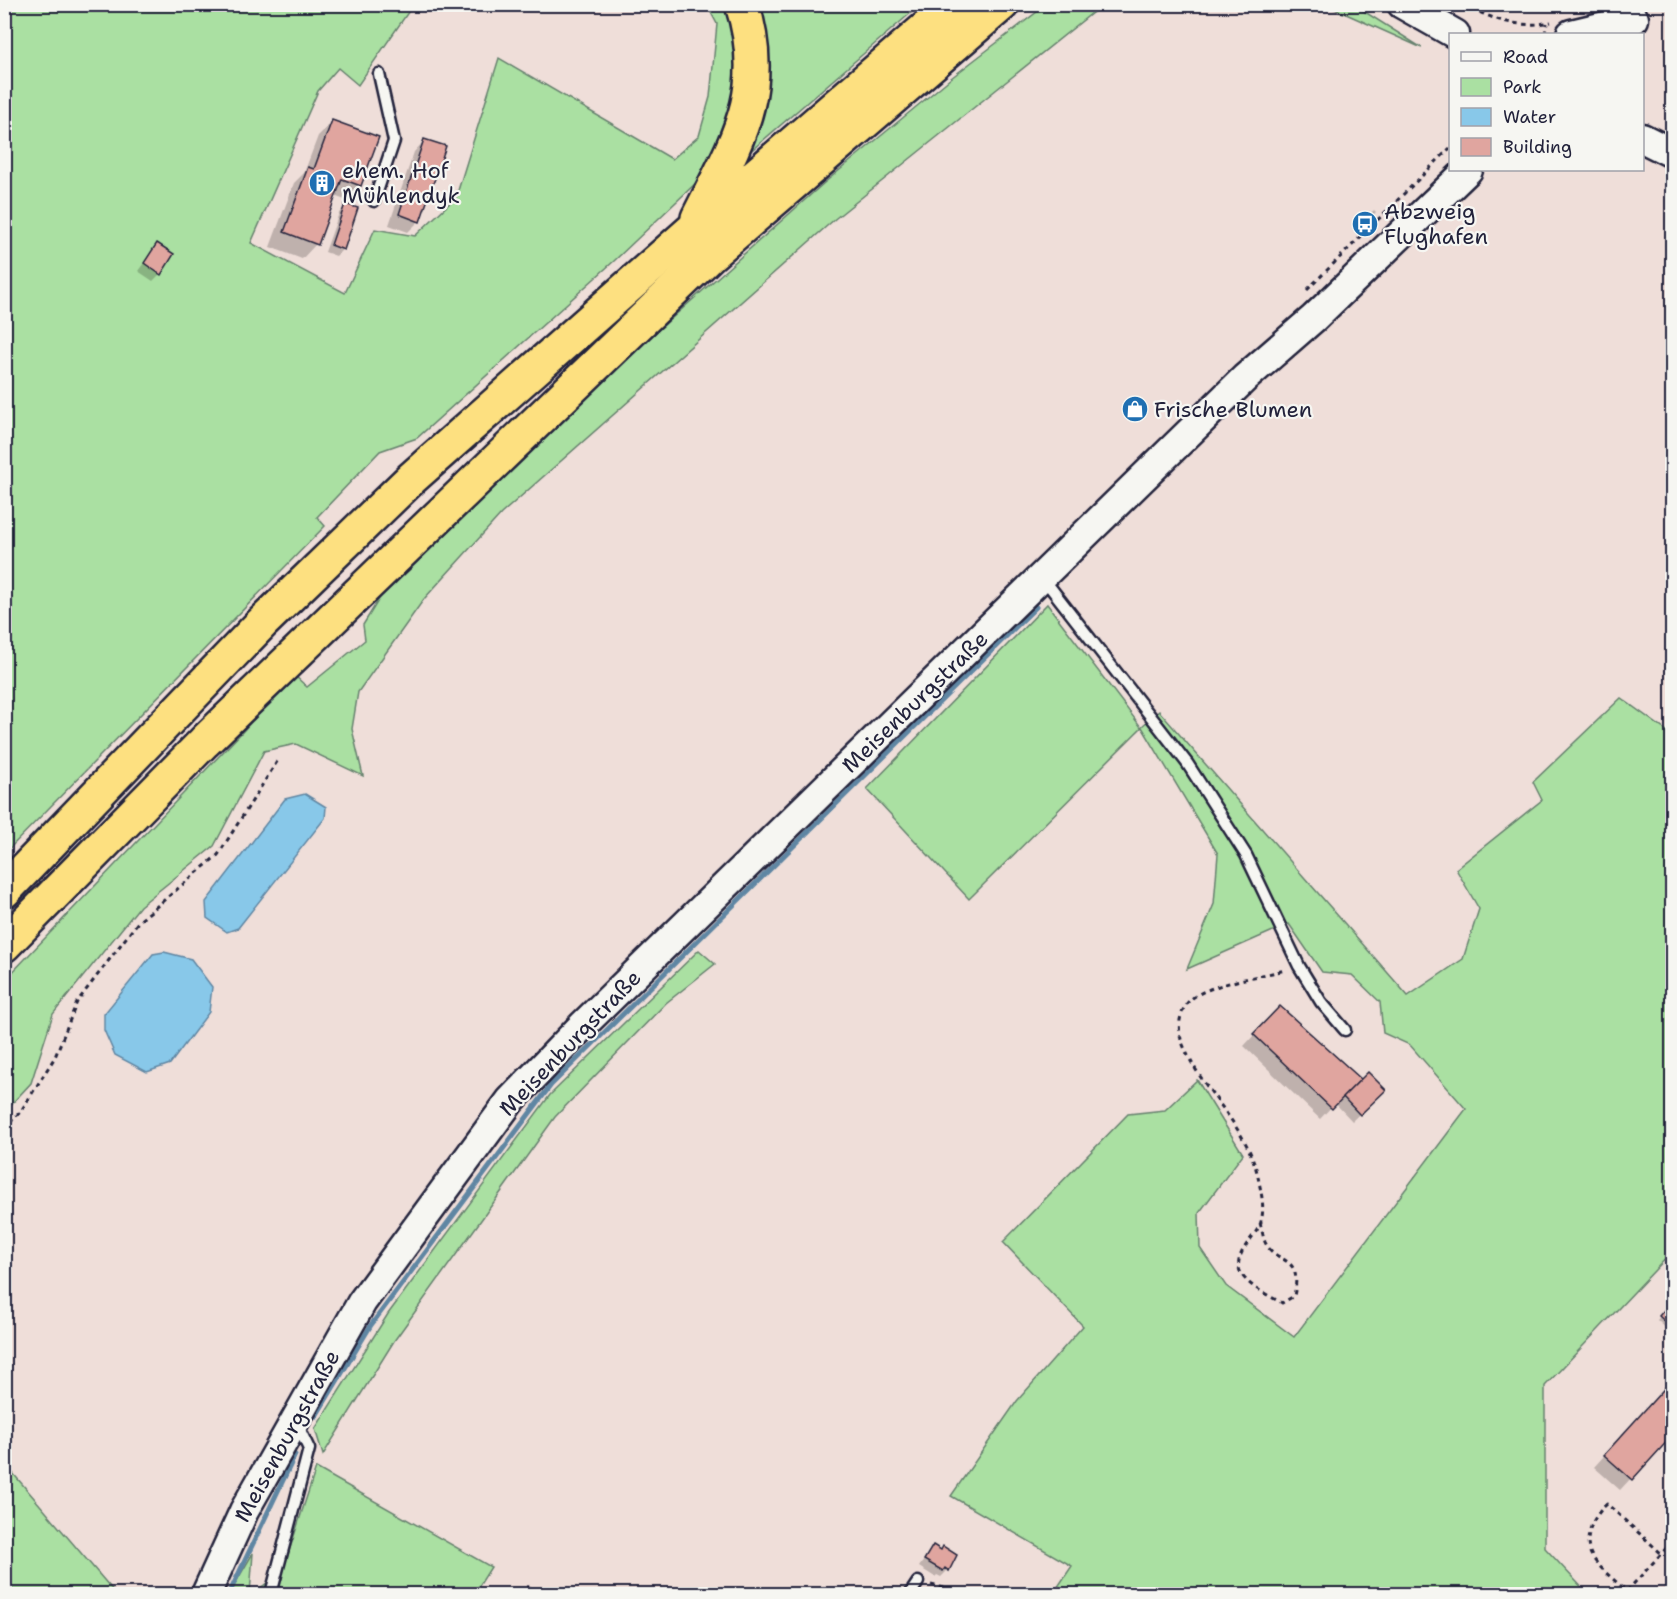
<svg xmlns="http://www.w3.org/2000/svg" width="1677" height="1599" viewBox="0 0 1677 1599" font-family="'Shantell Sans',sans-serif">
	<rect width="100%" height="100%" fill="#efded9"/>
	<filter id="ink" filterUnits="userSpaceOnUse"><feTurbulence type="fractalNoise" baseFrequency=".0167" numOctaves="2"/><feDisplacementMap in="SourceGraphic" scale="12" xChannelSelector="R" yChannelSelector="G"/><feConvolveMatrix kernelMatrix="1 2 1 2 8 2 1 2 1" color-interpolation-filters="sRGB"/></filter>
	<g filter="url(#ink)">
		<!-- green -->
		<g fill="#aae0a2" stroke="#66816e" stroke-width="1.5">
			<polygon points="819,4 854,9 920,5 739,161 755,5"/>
			<polygon points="5,5 413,5 358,85 338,68 318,91 251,243 345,293 375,229 415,236 456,197 499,58 672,159 699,136 710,97 717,24 707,5 729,5 737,25 741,93 728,141 698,181 614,261 417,438 380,451 317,517 325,526 5,853"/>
			<polygon points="1046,5 1102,5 836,218 501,514 424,599 358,692 352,729 363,776 296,744 264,751 214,846 140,906 53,1014 31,1083 5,1111 4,981 244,730 293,674 307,687 365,640 363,625 387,586 548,428 824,183 951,78"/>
			<polygon points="1326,5 1354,5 1422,48"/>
			<polygon points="1047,604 1141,727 1159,711 1408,996 1463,959 1479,909 1456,869 1542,800 1533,782 1621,698 1672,735 1672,1252 1545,1386 1545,1548 1588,1594 1053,1594 1072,1566 951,1496 1017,1401 1083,1326 1003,1242 1128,1114 1165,1110 1197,1080 1243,1154 1199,1213 1200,1248 1226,1286 1294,1337 1466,1109 1410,1045 1383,1033 1380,1002 1352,975 1322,972 1289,924 1187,969 1214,904 1218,854 1142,727 969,899 867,789"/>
			<polygon points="699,950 715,964 666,1003 555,1117 394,1341 323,1455 315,1429 388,1314 550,1095"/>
			<polygon points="5,1464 116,1594 5,1594"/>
			<polygon points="316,1468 491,1567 474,1594 253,1594 283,1570"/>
			<polygon points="253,1553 250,1594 229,1594"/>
		</g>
		<!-- water -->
		<g fill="#88c8e9" stroke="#5f86a3" stroke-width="1.5">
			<polygon points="305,794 326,807 325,818 238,928 227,932 207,918 206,902 285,799"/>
			<polygon points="164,952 191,959 212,987 209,1012 170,1064 147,1072 115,1055 104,1030 104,1014 153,954"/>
		</g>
		<!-- shadow -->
		<g fill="#0003">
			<polygon points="332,122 377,138 360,186 345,200 334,196 316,244 302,259 270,247 294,183 304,173 318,136"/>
			<polygon points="424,141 419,221 408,232 389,225 414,152"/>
			<polygon points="346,206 343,249 336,256 325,252 339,213"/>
			<polygon points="1374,210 1376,212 1367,221 1365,219"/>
			<polygon points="157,245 160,274 153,281 138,271"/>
			<polygon points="1269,1019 1359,1079 1384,1090 1352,1121 1335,1103 1320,1119 1244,1046"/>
			<polygon points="1672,1303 1672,1334 1657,1320"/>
			<polygon points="1672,1381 1672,1434 1620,1490 1594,1467"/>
			<polygon points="933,1547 940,1551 943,1548 948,1570 941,1577 937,1575 935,1577 919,1567"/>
		</g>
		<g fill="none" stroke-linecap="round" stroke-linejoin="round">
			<!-- stream -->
			<g stroke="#5f86a3" stroke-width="5">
				<polyline points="316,1416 371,1325 551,1085 1036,607"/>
				<polyline points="229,1594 295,1455"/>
			</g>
		</g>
		<!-- building -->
		<g fill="#e0a59f" stroke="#22223b" stroke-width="1.5">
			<polygon points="332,120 379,137 361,186 342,179 318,245 284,232 308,167 314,169"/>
			<polygon points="424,139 446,146 420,222 399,214"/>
			<polygon points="345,204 358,208 344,250 331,245"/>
			<polygon points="157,243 174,254 161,275 144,263"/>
			<polygon points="1280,1006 1361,1079 1332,1109 1253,1034"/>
			<polygon points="1368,1072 1386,1090 1360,1115 1343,1097"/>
			<polygon points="1672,1301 1672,1328 1659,1316"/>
			<polygon points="1672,1380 1672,1436 1632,1480 1604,1455"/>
			<polygon points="933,1545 941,1550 943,1546 957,1555 949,1571 945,1568 943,1571 924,1560"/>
			<polygon points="528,1586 542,1594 523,1594"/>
		</g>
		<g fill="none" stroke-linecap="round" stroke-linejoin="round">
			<defs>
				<g id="service">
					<polyline points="374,201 394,141 379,74"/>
					<polyline points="1043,578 1187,763 1246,855 1299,966 1321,1002 1345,1030"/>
					<polyline points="271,1594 309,1449 297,1424"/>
					<polyline points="910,1594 918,1582"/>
				</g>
				<g id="secondary">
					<polyline points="1402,4 1455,34"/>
					<polyline points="1571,34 1634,19"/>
					<polyline points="1642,138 1672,153"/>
					<polyline points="206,1594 244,1511 362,1302 510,1101 584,1024 1245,378 1314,318 1468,170"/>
				</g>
				<g id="motorway">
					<path d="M698 218C736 142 770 92 742 4"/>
					<polyline points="4,891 262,623 412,478 691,231 954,4"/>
					<polyline points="4,945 204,742 710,255 1002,4"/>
				</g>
			</defs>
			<!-- service casing -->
			<use href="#service" stroke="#22223b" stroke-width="15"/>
			<!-- secondary casing -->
			<use href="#secondary" stroke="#22223b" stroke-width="33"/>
			<!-- motorway casing -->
			<use href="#motorway" stroke="#22223b" stroke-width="38"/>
			<!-- path -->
			<g stroke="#22223b" stroke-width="3" stroke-dasharray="4.5 4.5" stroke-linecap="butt">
				<path d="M1464 4C1492 20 1519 29 1551 22"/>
				<polyline points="1545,34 1547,23"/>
				<polyline points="1307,290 1450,148"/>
				<polyline points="4,1129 21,1111 55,1057 77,1002 138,922 218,855 278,760"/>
				<path d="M1260 1223C1262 1229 1263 1237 1265 1242 1276 1266 1303 1252 1294 1296L1282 1303C1267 1294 1231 1280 1240 1257 1244 1244 1257 1234 1261 1222 1265 1206 1261 1192 1258 1177 1248 1126 1200 1090 1182 1042 1177 1029 1179 1011 1190 1000 1208 984 1261 976 1285 970"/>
				<polyline points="931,1585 970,1594"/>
				<polyline points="1627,1591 1672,1542"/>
				<path d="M1630 1594C1618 1583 1602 1571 1593 1558 1581 1540 1593 1516 1607 1504L1662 1554"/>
			</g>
			<!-- service -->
			<use href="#service" stroke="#f6f6f2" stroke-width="10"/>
			<!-- secondary -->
			<use href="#secondary" stroke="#f6f6f2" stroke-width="28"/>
			<!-- motorway -->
			<use href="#motorway" stroke="#fde080" stroke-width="33"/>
		</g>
	</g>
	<!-- icons -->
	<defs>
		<symbol id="building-disc" viewBox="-11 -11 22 22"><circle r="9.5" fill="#1f6fb2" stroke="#f6f6f2"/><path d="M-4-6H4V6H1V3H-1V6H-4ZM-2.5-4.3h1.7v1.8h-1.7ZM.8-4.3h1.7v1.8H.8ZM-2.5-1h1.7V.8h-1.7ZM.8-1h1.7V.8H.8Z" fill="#fff"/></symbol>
		<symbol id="bus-disc" viewBox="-11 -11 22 22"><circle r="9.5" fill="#1f6fb2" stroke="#f6f6f2"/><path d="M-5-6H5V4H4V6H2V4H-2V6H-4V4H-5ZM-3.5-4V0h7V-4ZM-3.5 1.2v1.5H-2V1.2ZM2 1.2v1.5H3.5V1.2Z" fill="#fff"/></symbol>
		<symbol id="shop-disc" viewBox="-11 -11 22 22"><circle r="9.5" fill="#1f6fb2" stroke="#f6f6f2"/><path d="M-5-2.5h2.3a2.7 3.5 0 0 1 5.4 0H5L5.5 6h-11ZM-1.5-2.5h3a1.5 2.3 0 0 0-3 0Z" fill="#fff"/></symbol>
	</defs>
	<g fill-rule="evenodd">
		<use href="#building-disc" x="307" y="168" width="30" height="30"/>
		<use href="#bus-disc" x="1350" y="209" width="30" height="30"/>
		<use href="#shop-disc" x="1120" y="394" width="30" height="30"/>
	</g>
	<g text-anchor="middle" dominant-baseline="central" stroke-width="4.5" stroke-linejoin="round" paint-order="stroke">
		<!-- poi labels -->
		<g font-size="22" fill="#22223b" stroke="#f6f6f2" text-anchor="start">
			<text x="342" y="170">ehem. Hof<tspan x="342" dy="25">Mühlendyk</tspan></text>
			<text x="1384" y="211">Abzweig<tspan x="1384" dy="25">Flughafen</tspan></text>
			<text x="1154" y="409">Frische Blumen</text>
		</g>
		<!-- street labels -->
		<g font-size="22" fill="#22223b" stroke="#f6f6f2">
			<text transform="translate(915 702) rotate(-44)">Meisenburgstraße</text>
			<text transform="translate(570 1043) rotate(-46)">Meisenburgstraße</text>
			<text transform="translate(287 1436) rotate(-61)">Meisenburgstraße</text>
		</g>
	</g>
	<!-- margin -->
	<rect width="1677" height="1599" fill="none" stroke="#f6f6f2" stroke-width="24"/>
	<rect x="12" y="12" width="1653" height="1575" fill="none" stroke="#22223b" stroke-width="2" filter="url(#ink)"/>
	<!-- legend -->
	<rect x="1449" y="33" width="195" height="138" fill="#f6f6f2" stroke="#a1a1a9" stroke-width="1.5"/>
	<rect x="1461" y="52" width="30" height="9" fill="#f6f6f2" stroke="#a1a1a9" stroke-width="1.5"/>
	<text x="1503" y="63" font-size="18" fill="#22223b">Road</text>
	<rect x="1461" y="78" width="30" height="18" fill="#aae0a2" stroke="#a1a1a9" stroke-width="1.5"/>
	<text x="1503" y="93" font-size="18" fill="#22223b">Park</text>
	<rect x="1461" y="108" width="30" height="18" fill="#88c8e9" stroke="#a1a1a9" stroke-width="1.5"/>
	<text x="1503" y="123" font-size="18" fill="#22223b">Water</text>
	<rect x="1461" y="138" width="30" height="18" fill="#e0a59f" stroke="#a1a1a9" stroke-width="1.5"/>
	<text x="1503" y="153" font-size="18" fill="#22223b">Building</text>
</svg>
